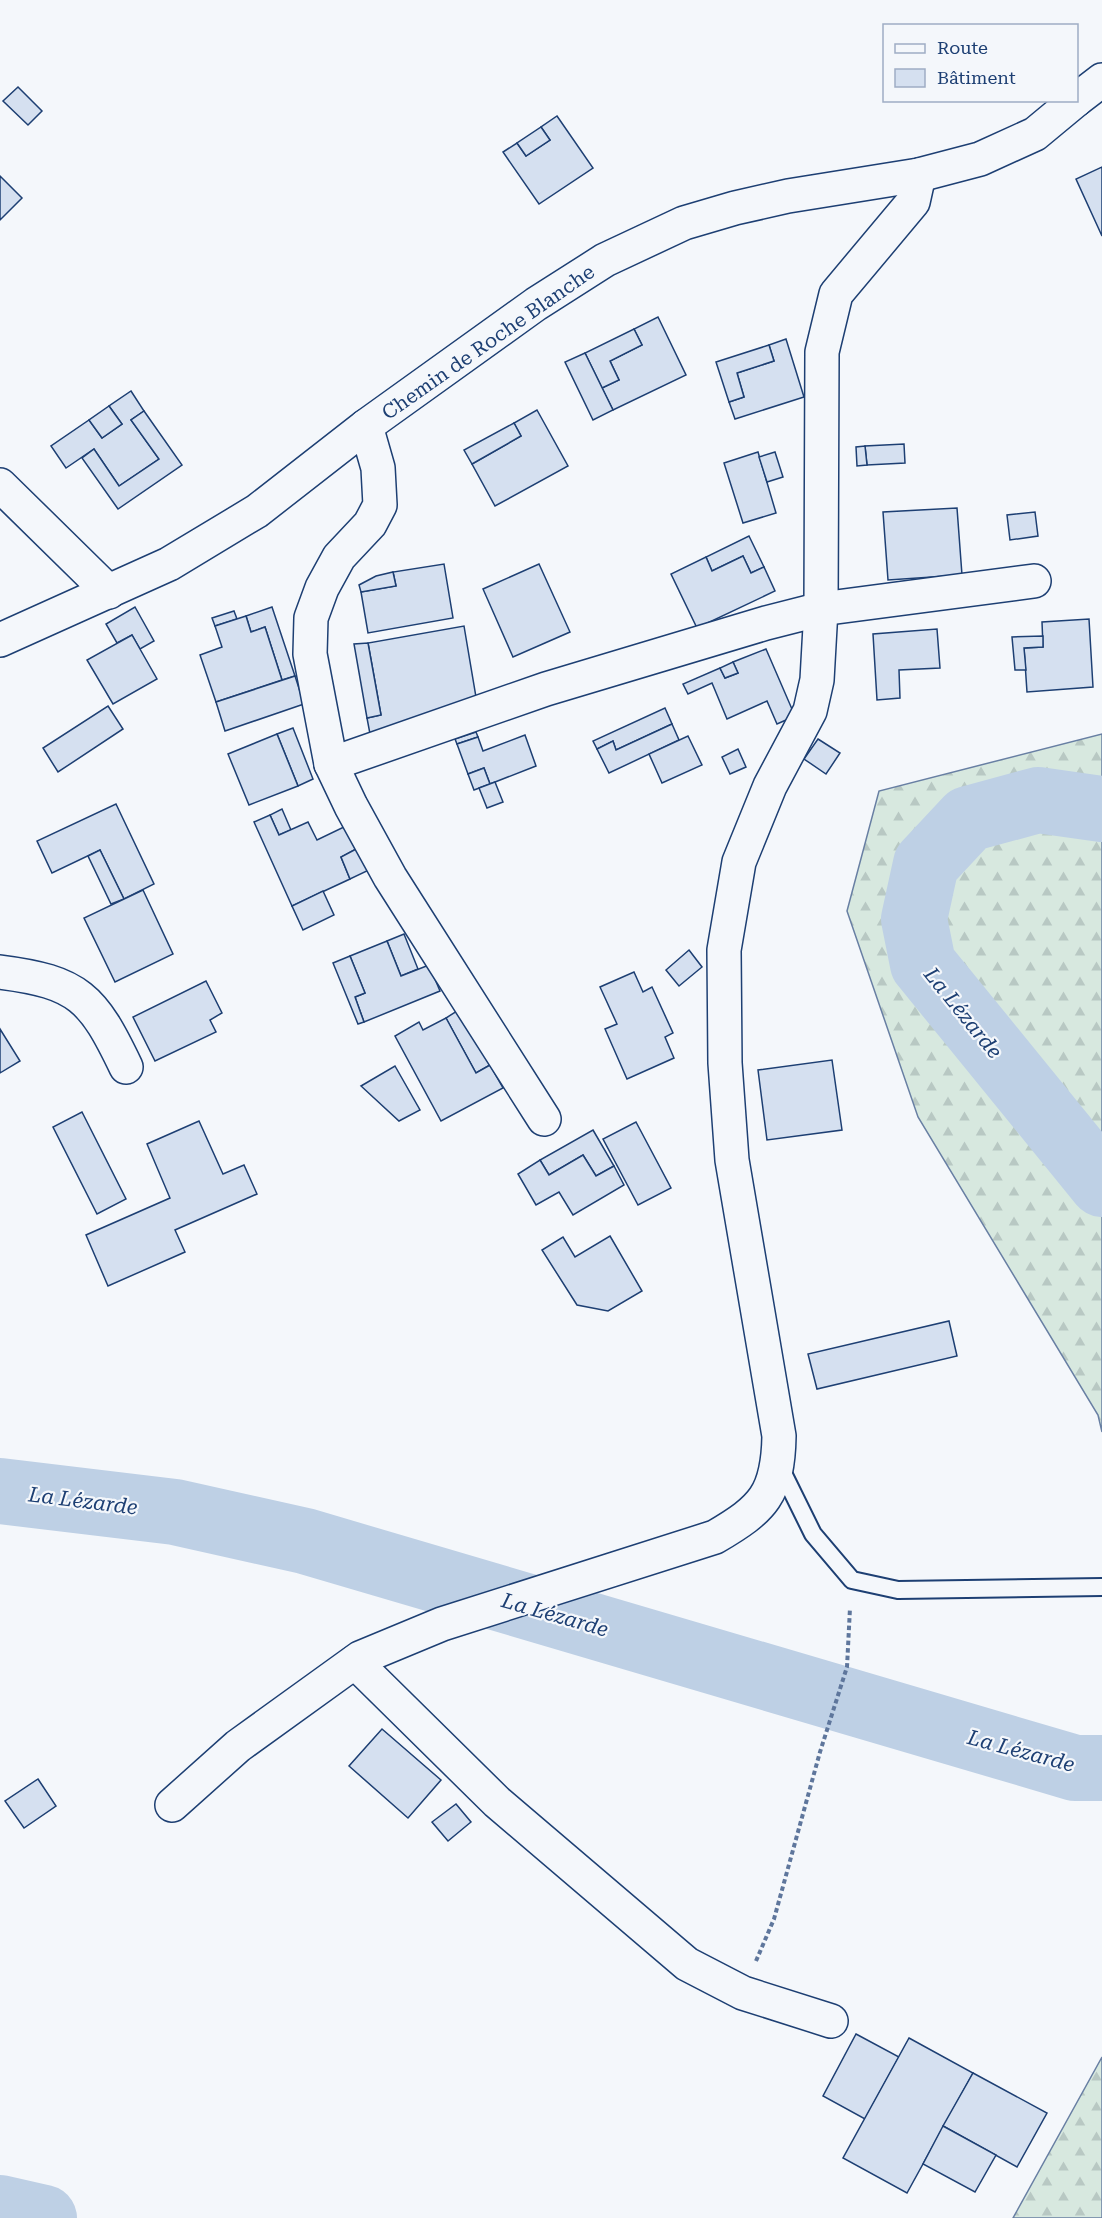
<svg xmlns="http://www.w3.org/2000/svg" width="1102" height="2218" viewBox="0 0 1102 2218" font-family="'Roboto Serif',serif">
	<defs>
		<pattern id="forest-firs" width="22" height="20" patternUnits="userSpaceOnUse" patternTransform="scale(1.5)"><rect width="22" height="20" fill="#d7e8df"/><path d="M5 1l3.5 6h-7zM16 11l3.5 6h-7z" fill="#b8c8c3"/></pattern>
	</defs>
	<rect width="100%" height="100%" fill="#f4f7fb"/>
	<!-- forest -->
	<g fill="url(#forest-firs)" stroke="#687fa3" stroke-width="1.5">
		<polygon points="1102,734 1102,1432 1098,1415 918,1117 847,911 879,791"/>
		<polygon points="1102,2057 1102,2218 1013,2218"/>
	</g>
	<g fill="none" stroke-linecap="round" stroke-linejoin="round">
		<!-- river -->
		<g stroke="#bed0e5" stroke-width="66">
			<polyline points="1102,809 1038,800 968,819 926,864 914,919 923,964 1102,1184"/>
			<polyline points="0,1491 175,1512 305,1541 1075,1768 1102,1768"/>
			<polyline points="0,2208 44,2218"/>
		</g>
	</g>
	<!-- building -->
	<g fill="#d5e0f0" stroke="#1d3f73" stroke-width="1.5">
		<polygon points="18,87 42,111 28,125 3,101"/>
		<polygon points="557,116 593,168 539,204 503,152 517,143 526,156 550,140 541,127"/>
		<polygon points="541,127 550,140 526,156 517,143"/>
		<polygon points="1102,167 1102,236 1076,179"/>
		<polygon points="0,176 22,198 0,220"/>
		<polygon points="658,317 686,375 613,410 602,388 619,380 610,361 642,345 634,329"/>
		<polygon points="634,329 642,345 610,361 619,380 602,388 585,353"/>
		<polygon points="786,339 804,397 735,419 729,402 744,397 737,373 774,361 769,345"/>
		<polygon points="769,345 774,361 737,373 744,397 729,402 716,362"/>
		<polygon points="585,353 613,410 593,420 565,362"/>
		<polygon points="131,391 144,411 131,420 159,459 119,486 94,449 66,468 51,446 89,420 102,438 122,424 109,406"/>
		<polygon points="109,406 122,424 102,438 89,420"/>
		<polygon points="537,410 568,466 495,506 472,464 521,436 514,423"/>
		<polygon points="144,411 182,465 118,509 82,458 94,449 119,486 159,459 131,420"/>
		<polygon points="514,423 521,436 472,464 464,450"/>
		<polygon points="904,444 905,463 867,465 865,446"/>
		<polygon points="865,446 867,465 857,466 856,447"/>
		<polygon points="758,452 776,513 743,523 724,463"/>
		<polygon points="775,452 783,477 767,482 759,457"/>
		<polygon points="957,508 962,575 888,580 883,512"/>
		<polygon points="1035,512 1038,536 1010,540 1007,515"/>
		<polygon points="749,536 764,567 751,573 743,556 712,571 706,557"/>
		<polygon points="743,556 751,573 764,567 775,591 697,628 671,574 706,557 712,571"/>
		<polygon points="444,564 453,618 368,633 361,592 396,586 393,572"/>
		<polygon points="539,564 570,632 513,657 483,589"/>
		<polygon points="393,572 396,586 361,592 359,585 376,576"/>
		<polygon points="135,607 154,641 140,649 132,635 117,643 106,624"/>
		<polygon points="272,607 295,676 282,680 265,627 251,632 246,616"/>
		<polygon points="234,611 237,619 215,626 212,618"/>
		<polygon points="246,616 251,632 265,627 282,680 216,702 200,655 222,647 215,626"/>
		<polygon points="1089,619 1093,687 1027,692 1024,648 1043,647 1042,622"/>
		<polygon points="464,626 479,715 370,734 367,718 381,715 368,643"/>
		<polygon points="937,629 940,668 899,670 900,698 877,700 873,634"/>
		<polygon points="132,635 157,679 113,704 87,660"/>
		<polygon points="1043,636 1043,647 1024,648 1026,670 1015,670 1012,637"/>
		<polygon points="368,643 381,715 367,718 354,644"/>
		<polygon points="766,649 795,716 777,724 767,701 727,719 712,683 688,694 683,684 720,668 725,678 738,673 733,662"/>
		<polygon points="733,662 738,673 725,678 720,668"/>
		<polygon points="295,676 304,704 225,731 216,702"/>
		<polygon points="108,706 123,729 58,772 43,748"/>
		<polygon points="665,708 672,724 616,750 613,741 597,749 593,741"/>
		<polygon points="672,724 679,740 609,773 597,749 613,741 616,750"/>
		<polygon points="293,728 313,779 298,786 277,734"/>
		<polygon points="476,732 478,737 457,744 455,739"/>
		<polygon points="277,734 298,786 249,805 228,754"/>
		<polygon points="525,735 536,766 490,784 484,768 468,774 457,744 478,737 483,751"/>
		<polygon points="688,736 702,765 662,783 649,754"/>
		<polygon points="818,739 840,753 826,774 804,759"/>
		<polygon points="738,749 746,767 730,774 722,757"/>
		<polygon points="484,768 490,784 474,790 468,774"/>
		<polygon points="495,782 503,802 487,808 479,788"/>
		<polygon points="116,804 154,884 124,899 100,850 52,873 37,841"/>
		<polygon points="282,809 291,830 279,835 270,815"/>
		<polygon points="270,815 279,835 308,822 317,840 348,825 358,848 341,857 350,879 292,906 254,822"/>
		<polygon points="358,848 369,870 350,879 341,857"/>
		<polygon points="100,850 124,899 111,904 88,856"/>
		<polygon points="143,890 173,954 115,982 84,918"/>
		<polygon points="323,891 334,915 303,930 292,906"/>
		<polygon points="404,934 418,969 401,976 387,941"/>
		<polygon points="387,941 401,976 429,965 440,991 364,1022 355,997 365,993 350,956"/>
		<polygon points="689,950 702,967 679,986 666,970"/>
		<polygon points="350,956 365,993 355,997 364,1022 358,1024 333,963"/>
		<polygon points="634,972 643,992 652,987 673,1033 665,1037 674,1058 627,1079 605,1029 617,1024 600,987"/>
		<polygon points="206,981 222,1013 210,1020 216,1032 155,1061 133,1017"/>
		<polygon points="460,1009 490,1065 476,1073 446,1018"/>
		<polygon points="446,1018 476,1073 490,1065 503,1088 441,1121 395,1036 419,1022 423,1030"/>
		<polygon points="0,1029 20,1061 0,1073"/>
		<polygon points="832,1060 842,1130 767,1140 758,1070"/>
		<polygon points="395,1066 420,1110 399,1121 361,1086"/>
		<polygon points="82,1112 126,1199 97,1214 53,1127"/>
		<polygon points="199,1121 223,1174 244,1165 257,1194 175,1230 185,1252 108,1286 86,1235 170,1198 147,1144"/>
		<polygon points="636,1122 671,1188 638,1205 603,1139"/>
		<polygon points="593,1130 614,1166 596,1176 583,1155 549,1175 540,1160"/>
		<polygon points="583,1155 596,1176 614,1166 624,1185 573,1215 559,1192 536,1205 518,1174 540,1160 549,1175"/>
		<polygon points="610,1236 642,1291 608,1311 577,1305 542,1250 563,1237 575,1257"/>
		<polygon points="949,1321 957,1356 817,1389 808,1354"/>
		<polygon points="382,1729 441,1780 408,1818 349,1766"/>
		<polygon points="38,1779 56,1806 24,1828 5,1801"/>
		<polygon points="456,1804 471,1822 448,1841 432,1822"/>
		<polygon points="856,2034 899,2057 865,2119 823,2096"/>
		<polygon points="909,2038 973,2073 907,2193 843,2158"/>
		<polygon points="973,2073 1047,2113 1017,2167 943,2126"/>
		<polygon points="943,2126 996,2155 975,2192 923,2164"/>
	</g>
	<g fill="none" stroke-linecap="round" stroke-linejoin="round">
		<defs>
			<polyline id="service" points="779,1465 813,1534 852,1580 898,1590 1102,1587"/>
			<g id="minor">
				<polyline points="366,426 378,468 380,505 370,524 339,557 322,588 311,618 310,654 331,764 351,806 390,877 544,1119"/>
				<polyline points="0,485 109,592"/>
				<polyline points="331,764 546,689 766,623 821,609 1034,581"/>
				<path d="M0 972C79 982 93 998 126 1067"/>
				<polyline points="355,1662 497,1802 687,1964 743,1993 831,2021"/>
				<path d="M172 1805 238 1746 360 1658 442 1624 715 1537C763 1509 778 1494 779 1436L732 1160 725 1063 724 950 739 862 770 786 810 711 817 680 821 609 822 352 836 294 913 202 919 175"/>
			</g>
			<g id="secondary">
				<polyline points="1076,100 1102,80"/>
				<polyline points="0,640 169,564 257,511 366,426 536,304 605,260 684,223 735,208 788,196 919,175 980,159 1035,134 1076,100"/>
			</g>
		</defs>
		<!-- service casing -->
		<use href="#service" stroke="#1d3f73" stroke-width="20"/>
		<!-- minor casing -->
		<use href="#minor" stroke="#1d3f73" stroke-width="36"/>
		<!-- secondary casing -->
		<use href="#secondary" stroke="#1d3f73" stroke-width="36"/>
		<!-- path -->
		<polyline stroke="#5e769c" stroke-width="4" stroke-dasharray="4.5 3" stroke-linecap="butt" points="756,1961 774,1919 820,1752 847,1667 850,1608"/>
		<!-- service -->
		<use href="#service" stroke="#f4f7fb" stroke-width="16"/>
		<!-- minor -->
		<use href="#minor" stroke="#f4f7fb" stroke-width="33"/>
		<!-- secondary -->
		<use href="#secondary" stroke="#f4f7fb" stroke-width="33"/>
	</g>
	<g text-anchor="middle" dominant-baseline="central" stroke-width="4.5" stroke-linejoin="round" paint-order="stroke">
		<!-- street labels -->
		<g font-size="20" fill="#1d3f73" stroke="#f4f7fb">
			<text transform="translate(488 342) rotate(-35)">Chemin de Roche Blanche</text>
		</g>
		<!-- water labels -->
		<g font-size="21" font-style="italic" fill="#1d3f73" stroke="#f4f7fb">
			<text transform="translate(963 1013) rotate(51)">La Lézarde</text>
			<text transform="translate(83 1501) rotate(7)">La Lézarde</text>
			<text transform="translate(555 1615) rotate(16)">La Lézarde</text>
			<text transform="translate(1021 1751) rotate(15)">La Lézarde</text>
		</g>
	</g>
	<!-- legend -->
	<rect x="883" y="24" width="195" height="78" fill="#f4f7fb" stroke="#9eadc5" stroke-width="1.5"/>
	<rect x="895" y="44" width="30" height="9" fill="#f4f7fb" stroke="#9eadc5" stroke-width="1.5"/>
	<text x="937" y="54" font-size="18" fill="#1d3f73">Route</text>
	<rect x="895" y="69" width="30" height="18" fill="#d5e0f0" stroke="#9eadc5" stroke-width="1.5"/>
	<text x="937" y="84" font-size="18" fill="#1d3f73">Bâtiment</text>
</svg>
